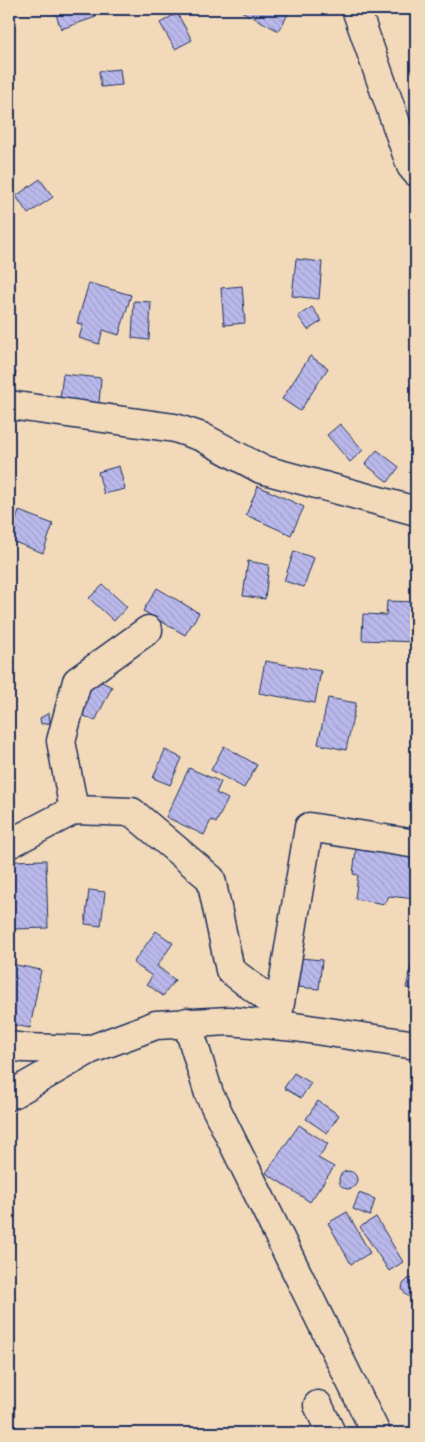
<svg xmlns="http://www.w3.org/2000/svg" width="425" height="1442" viewBox="0 0 425 1442" font-family="Caveat,sans-serif">
	<defs>
		<pattern id="building-back-hatch" width="6" height="6" patternUnits="userSpaceOnUse" patternTransform="scale(1.25)"><rect width="6" height="6" fill="#bbb9eb"/><path d="M-1 5l2 2M0 0l6 6M5-1l2 2" fill="none" stroke="#a09fcc"/></pattern>
	</defs>
	<rect width="100%" height="100%" fill="#f2d9b9"/>
	<filter id="ink" filterUnits="userSpaceOnUse"><feTurbulence type="fractalNoise" baseFrequency=".02" numOctaves="2"/><feDisplacementMap in="SourceGraphic" scale="10" xChannelSelector="R" yChannelSelector="G"/><feConvolveMatrix kernelMatrix="1 2 1 2 8 2 1 2 1" color-interpolation-filters="sRGB"/></filter>
	<g filter="url(#ink)">
		<!-- building -->
		<g fill="url(#building-back-hatch)" stroke="#1b2f5e">
			<polygon points="54,9 93,9 96,17 61,29"/>
			<polygon points="242,9 278,9 288,14 279,31 241,11"/>
			<polygon points="177,13 192,40 175,49 160,23"/>
			<polygon points="120,69 122,85 101,87 99,71"/>
			<polygon points="40,179 53,197 28,214 16,196"/>
			<polygon points="296,259 322,262 319,299 292,296"/>
			<polygon points="89,283 131,295 119,335 103,330 99,344 79,338 83,325 77,323"/>
			<polygon points="242,286 245,323 224,325 221,288"/>
			<polygon points="134,301 151,302 149,340 132,338"/>
			<polygon points="312,307 322,321 308,330 298,316"/>
			<polygon points="310,356 328,368 300,411 282,399"/>
			<polygon points="9,371 16,372 12,392 9,391"/>
			<polygon points="63,374 101,378 99,404 60,399"/>
			<polygon points="340,424 363,450 350,462 327,435"/>
			<polygon points="377,450 399,467 388,482 365,464"/>
			<polygon points="119,466 125,489 104,494 98,472"/>
			<polygon points="258,486 304,507 291,535 246,515"/>
			<polygon points="19,511 53,524 43,553 9,540"/>
			<polygon points="294,551 314,558 304,587 284,581"/>
			<polygon points="248,561 269,565 265,599 243,596"/>
			<polygon points="103,585 127,607 114,621 89,598"/>
			<polygon points="157,588 199,613 185,635 143,611"/>
			<polygon points="387,601 416,602 416,642 362,640 363,614 386,615"/>
			<polygon points="9,604 13,605 9,618"/>
			<polygon points="265,661 321,671 315,703 259,693"/>
			<polygon points="93,678 112,687 95,721 76,712"/>
			<polygon points="328,698 356,703 346,750 318,744"/>
			<polygon points="49,713 50,723 41,724 40,718"/>
			<polygon points="224,746 257,765 244,788 211,770"/>
			<polygon points="165,750 182,758 170,785 153,778"/>
			<polygon points="189,768 221,782 216,793 228,799 216,823 211,820 204,835 166,817"/>
			<polygon points="356,849 416,858 415,899 389,896 385,904 355,899 358,875 353,874"/>
			<polygon points="46,860 48,928 14,929 12,861"/>
			<polygon points="89,890 105,892 101,926 85,924"/>
			<polygon points="156,931 173,943 157,966 175,980 163,996 147,984 152,976 133,963"/>
			<polygon points="416,945 416,990 406,988"/>
			<polygon points="300,958 322,960 319,989 298,987"/>
			<polygon points="11,964 41,970 30,1028 9,1024 9,974"/>
			<polygon points="294,1073 311,1083 301,1098 284,1088"/>
			<polygon points="318,1101 339,1115 327,1133 306,1119"/>
			<polygon points="299,1125 328,1144 318,1158 334,1167 310,1202 266,1173"/>
			<circle cx="348" cy="1180" r="9"/>
			<polygon points="359,1193 375,1199 370,1216 353,1209"/>
			<polygon points="347,1212 370,1253 351,1264 328,1223"/>
			<polygon points="376,1217 403,1262 389,1271 360,1227"/>
			<polygon points="414,1278 416,1280 416,1296 409,1297 405,1294 402,1289 403,1284 408,1279"/>
		</g>
		<g fill="none" stroke-linecap="round" stroke-linejoin="round">
			<defs>
				<g id="minor">
					<polyline points="356,9 411,166 416,172"/>
					<polyline points="9,405 175,428 202,437 261,469 416,511"/>
					<polyline points="74,810 61,741 77,681 148,630"/>
					<polyline points="9,844 74,810 132,812 211,879 230,970 279,1007"/>
					<polyline points="277,1021 309,827 416,844"/>
					<polyline points="187,1022 209,1094 376,1433"/>
					<polyline points="9,1046 25,1048 89,1050"/>
					<polyline points="9,1096 89,1050 156,1025 229,1021 295,1027 416,1045"/>
					<polyline points="318,1405 331,1433"/>
				</g>
			</defs>
			<!-- minor casing -->
			<use href="#minor" stroke="#1b2f5e" stroke-width="31"/>
			<!-- minor -->
			<use href="#minor" stroke="#f2d9b9" stroke-width="28"/>
		</g>
	</g>
	<!-- margin -->
	<rect width="425" height="1442" fill="none" stroke="#f2d9b9" stroke-width="30"/>
	<rect x="15" y="15" width="395" height="1412" fill="none" stroke="#1b2f5e" stroke-width="2" filter="url(#ink)"/>
</svg>
